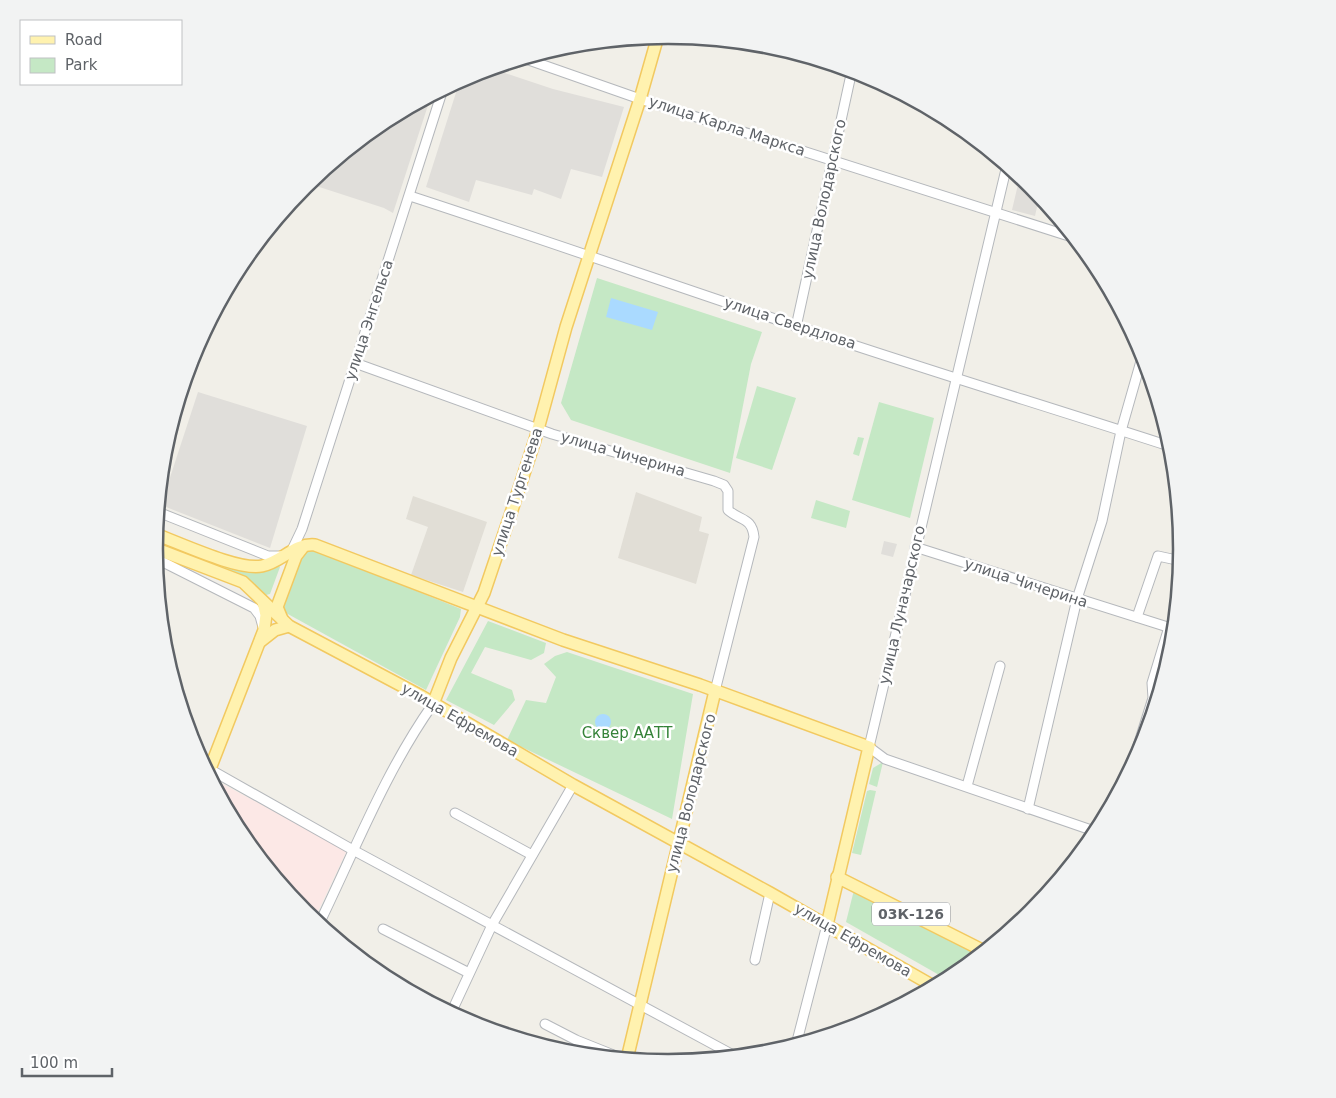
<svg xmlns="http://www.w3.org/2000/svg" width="1336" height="1098" viewBox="0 0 1336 1098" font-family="'DejaVu Sans',sans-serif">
	<rect width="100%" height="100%" fill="#f1efe8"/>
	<!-- industrial -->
	<g fill="#e0deda">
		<polygon points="490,68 553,89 624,107 602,177 571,169 561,199 534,189 532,195 476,180 469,202 426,187 460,80"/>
		<polygon points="431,96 393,213 384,208 307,183 383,121"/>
		<polygon points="1020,176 1032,186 1054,213 1037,207 1035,216 1012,210"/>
		<polygon points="198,392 307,426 270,548 161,505"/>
		<polygon points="884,541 897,544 893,557 881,554"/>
	</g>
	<!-- education -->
	<g fill="#e1ded6">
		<polygon points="636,492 702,517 699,531 709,534 696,584 618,558"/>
		<polygon points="413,496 487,522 463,592 411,575 428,527 406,519"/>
	</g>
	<!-- medical -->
	<polygon fill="#fce8e6" points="211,778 347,850 314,920 304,912 240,834"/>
	<!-- green -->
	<g fill="#c5e8c5">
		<polygon points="597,278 762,332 751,364 730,473 571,420 561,403"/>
		<polygon points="757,386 796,398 772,470 736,458"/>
		<polygon points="879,402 934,418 910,518 852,500"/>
		<polygon points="858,437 864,438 859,456 853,454"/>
		<polygon points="816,500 850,511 846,528 811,518"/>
		<polygon points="156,540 248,572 262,571 278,565 280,567 270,594 266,595 248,579"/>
		<polygon points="313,549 461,609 460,617 426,690 286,613 282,607 301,552"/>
		<polygon points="488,621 546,643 544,653 531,660 485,647 471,673 512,690 515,700 494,725 446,700"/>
		<polygon points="567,652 693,694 672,819 507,740 526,700 546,703 556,677 544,664 555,656"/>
		<polygon points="883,762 877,787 869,784 873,768"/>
		<polygon points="870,790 876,791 861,855 852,853 867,791"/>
		<polygon points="854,890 982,953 948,980 846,922"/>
	</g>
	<!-- water -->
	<g fill="#aadaff">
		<polygon points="611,298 658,312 652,330 606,317"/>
		<circle cx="603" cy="722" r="8"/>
	</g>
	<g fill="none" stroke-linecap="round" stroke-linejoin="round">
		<defs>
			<g id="minor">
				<polyline points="523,58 640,99 1075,238"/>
				<polyline points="1007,165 869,747 885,759 1097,832"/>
				<path d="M410 196C539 238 667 283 796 326 920 368 1046 406 1172 447"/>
				<polyline points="796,327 852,70"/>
				<path d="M355 363 552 434 714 481 724 485 728 491V510C740 521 752 517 754 537L715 691"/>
				<polyline points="158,512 268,556 282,556"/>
				<polyline points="915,547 1174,629"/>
				<polyline points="292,550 302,529 443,89"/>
				<polyline points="155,558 254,608 260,616 263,627"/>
				<polyline points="1137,617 1158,556 1181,561"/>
				<polyline points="1132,765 1153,698 1152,683 1169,627"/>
				<polyline points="204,766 353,850 735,1056"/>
				<polyline points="967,786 1000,666"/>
				<polyline points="1028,809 1077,599 1102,521 1121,431 1143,354"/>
				<polyline points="455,813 532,855"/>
				<path d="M319 924C355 850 385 772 433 704"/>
				<polyline points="383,929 469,973"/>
				<polyline points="755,960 770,893"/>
				<polyline points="451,1013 492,925 573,785"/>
				<polyline points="545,1024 576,1040 621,1058"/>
				<polyline points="796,1045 827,925"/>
			</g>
			<g id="major">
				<path d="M155 534C180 543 239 571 262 566 282 562 294 543 315 545L563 640 700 685 869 747 827 925"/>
				<polyline points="154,548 243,582 289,626 421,696 573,785 770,893 935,987"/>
				<polyline points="282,619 277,607 296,556 303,547"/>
				<polyline points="261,641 275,630 289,626"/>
				<polyline points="433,704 451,658 484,593 512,510 535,440 566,327 640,99 658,36"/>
				<polyline points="208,774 264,630 266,615 263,602"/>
				<polyline points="837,877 984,951"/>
				<polyline points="627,1059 715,691"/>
			</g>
		</defs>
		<!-- minor casing -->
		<use href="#minor" stroke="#b5b8bc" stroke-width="11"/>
		<!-- major casing -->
		<use href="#major" stroke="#f2c960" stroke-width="14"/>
		<!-- minor -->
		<use href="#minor" stroke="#fff" stroke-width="9"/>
		<!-- major -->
		<use href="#major" stroke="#fff2af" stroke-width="11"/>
	</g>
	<g text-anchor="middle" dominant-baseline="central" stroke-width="5" stroke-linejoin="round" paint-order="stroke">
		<!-- shield labels -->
		<rect fill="#fff" stroke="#8f9295" stroke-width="1" x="872" y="902.5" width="78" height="23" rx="4"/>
		<g font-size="14" font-weight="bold" fill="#5f6368">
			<text x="911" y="914">03К-126</text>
		</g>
		<!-- street labels -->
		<g font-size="15" fill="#5f6368" stroke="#fff">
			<text transform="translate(727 126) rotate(18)">улица Карла Маркса</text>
			<text transform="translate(824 199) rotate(-78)">улица Володарского</text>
			<text transform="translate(369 320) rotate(-72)">улица Энгельса</text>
			<text transform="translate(790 323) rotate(18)">улица Свердлова</text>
			<text transform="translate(623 454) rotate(16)">улица Чичерина</text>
			<text transform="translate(517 492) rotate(-72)">улица Тургенева</text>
			<text transform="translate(1026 583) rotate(18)">улица Чичерина</text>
			<text transform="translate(902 605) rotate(-77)">улица Луначарского</text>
			<text transform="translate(460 720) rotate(30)">улица Ефремова</text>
			<text transform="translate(691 793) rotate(-76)">улица Володарского</text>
			<text transform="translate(853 940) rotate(30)">улица Ефремова</text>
		</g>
		<!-- park labels -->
		<g font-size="15" fill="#348238" stroke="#fff">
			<text x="627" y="733">Сквер ААТТ</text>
		</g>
	</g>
	<!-- crop -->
	<path d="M0 0H1336V1098H0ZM163 549a505 505 0 1 1 1010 0a505 505 0 1 1-1010 0Z" fill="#f2f3f3" fill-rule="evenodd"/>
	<path fill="none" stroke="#5f6368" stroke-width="2.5" d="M163 549a505 505 0 1 1 1010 0a505 505 0 1 1-1010 0Z"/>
	<!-- legend -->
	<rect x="20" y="20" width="162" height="65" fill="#ffffff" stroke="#bfc1c3"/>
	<rect x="30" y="36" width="25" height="8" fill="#fff2af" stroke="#bfc1c3"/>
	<text x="65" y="45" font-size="15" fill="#5f6368">Road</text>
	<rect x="30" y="58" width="25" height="15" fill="#c5e8c5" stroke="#bfc1c3"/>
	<text x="65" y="70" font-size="15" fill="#5f6368">Park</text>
	<!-- scale -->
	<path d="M22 1068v8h90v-8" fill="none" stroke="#5f6368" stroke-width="2.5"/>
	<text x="30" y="1068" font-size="15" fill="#5f6368" stroke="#ffffff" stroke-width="4" paint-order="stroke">100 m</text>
</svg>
